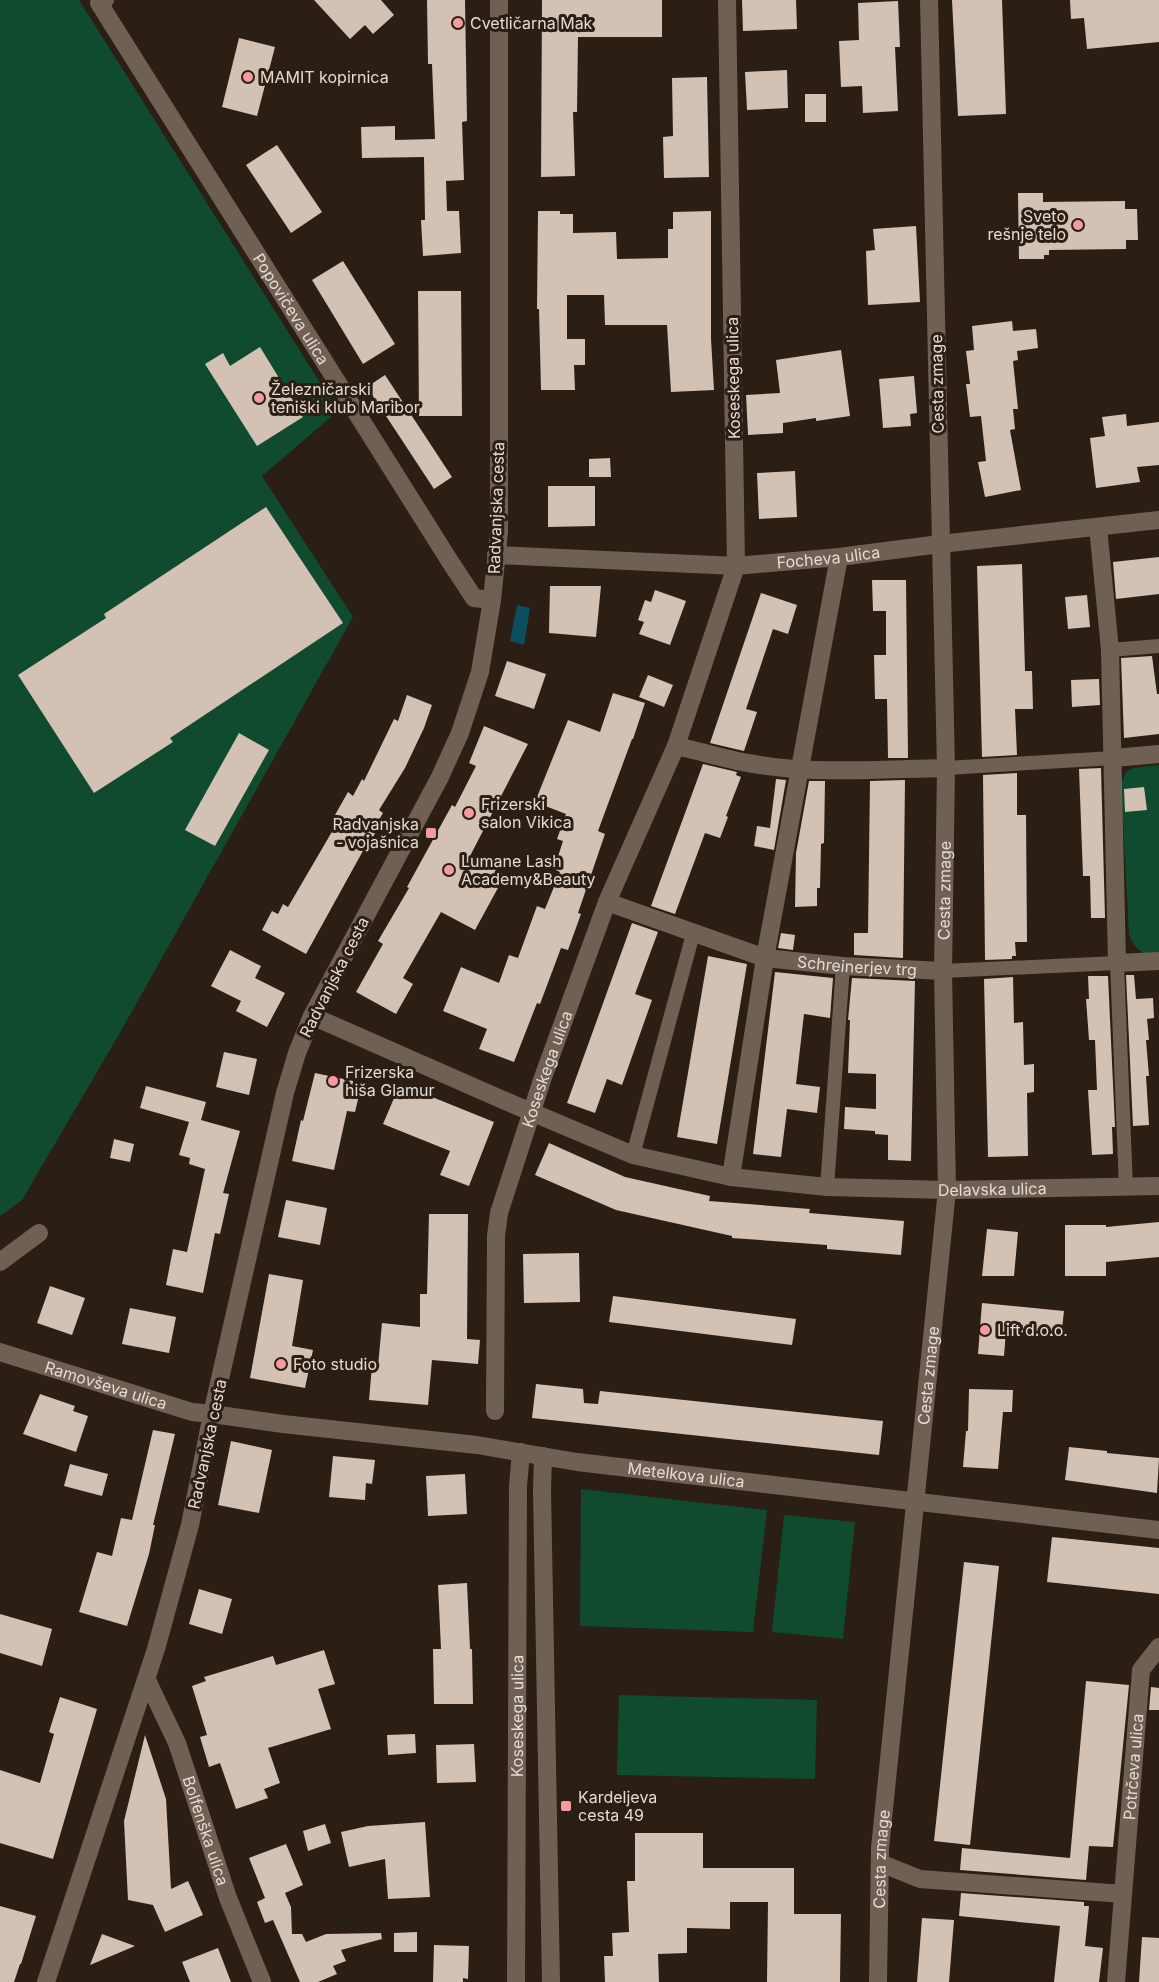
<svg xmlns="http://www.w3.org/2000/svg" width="1159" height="1982" viewBox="0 0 1159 1982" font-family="Inter,sans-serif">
	<rect width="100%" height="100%" fill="#2b1e14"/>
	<!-- green -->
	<g fill="#104a2f">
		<polygon points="0,0 79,0 338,411 262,476 353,617 121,1031 22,1200 0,1216"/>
		<path d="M1159 765V954C1143 956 1135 950 1129 935L1121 783 1126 772 1133 768Z"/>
		<polygon points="581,1489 767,1510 753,1632 580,1626"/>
		<polygon points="784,1515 855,1522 843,1639 772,1632"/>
		<polygon points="619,1695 817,1700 815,1779 617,1775"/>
	</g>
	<!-- water -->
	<polygon fill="#0d4e5e" points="517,605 530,608 524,645 510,641"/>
	<!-- building -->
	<g fill="#d3c1b4">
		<polygon points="314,0 381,0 394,15 373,34 365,25 350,39"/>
		<polygon points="427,0 465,0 467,121 462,122 464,180 446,181 447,211 459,211 461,253 423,256 421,220 425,220 424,157 362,158 361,127 395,126 395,140 435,139 432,64 428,64"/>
		<polygon points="542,0 662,0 662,37 578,37 577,112 573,112 575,176 541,177"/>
		<polygon points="742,0 796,0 797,29 743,31"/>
		<polygon points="952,0 1002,0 1006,114 958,116"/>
		<polygon points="1070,0 1159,0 1159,42 1087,49 1084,18 1071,19"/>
		<polygon points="898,1 900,47 895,47 898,111 863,113 862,86 841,87 839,41 859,40 858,3"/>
		<polygon points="239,38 275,47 257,116 222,107"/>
		<polygon points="787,70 788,108 747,110 745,72"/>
		<polygon points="707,77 709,177 664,178 663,137 673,136 672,78"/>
		<rect x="805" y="94" width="21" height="28"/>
		<polygon points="277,145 322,212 291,233 246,165"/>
		<polygon points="1018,193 1043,193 1043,202 1125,201 1125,209 1137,209 1138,240 1126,240 1126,249 1049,250 1049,255 1044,255 1044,259 1019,259"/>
		<polygon points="538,211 560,211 560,214 573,214 573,233 616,232 617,259 668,258 668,229 673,229 673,212 711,211 711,339 714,390 671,392 667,325 605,325 604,295 567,295 567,339 585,339 585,365 574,365 575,390 541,390 539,309 537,309"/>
		<polygon points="916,226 920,302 868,305 866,251 875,250 873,229"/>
		<polygon points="343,261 395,344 363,364 312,280"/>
		<polygon points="418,291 461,291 462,416 419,416"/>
		<polygon points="1012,321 1013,331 1036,329 1038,348 1017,351 1018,360 1013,361 1018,409 1013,409 1015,429 1010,430 1021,490 985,497 978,462 986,461 981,416 970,417 966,384 970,384 966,351 974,350 972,326"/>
		<polygon points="260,347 303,417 257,446 205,364 223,353 230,366"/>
		<polygon points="841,350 850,416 816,421 816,418 783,423 783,433 748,435 746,395 780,393 776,360"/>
		<polygon points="385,375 452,477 434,489 367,387"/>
		<polygon points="914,376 917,413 910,414 911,426 883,428 879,379"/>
		<polygon points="1126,414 1127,426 1159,422 1159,465 1137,467 1140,482 1096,488 1090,438 1105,436 1102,417"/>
		<polygon points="610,458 611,477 589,477 589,459"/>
		<polygon points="795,471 797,517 759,519 757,473"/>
		<polygon points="548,486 595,486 595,526 548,527"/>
		<polygon points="266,507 343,623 170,738 173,742 94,793 18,675 106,618 104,614"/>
		<polygon points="1159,557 1159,594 1116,599 1113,562"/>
		<polygon points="1022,564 1025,671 1032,671 1033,709 1015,709 1017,755 982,757 977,566"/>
		<polygon points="872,580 906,580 908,758 888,758 887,699 875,699 874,655 886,655 886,611 873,611"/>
		<polygon points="550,586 601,586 596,637 549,633"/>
		<polygon points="655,590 686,601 670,645 639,634 644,622 638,620 645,600 651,602"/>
		<polygon points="761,593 797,605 788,634 773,629 746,709 757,712 744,751 710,743"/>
		<polygon points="1087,595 1090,627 1068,629 1065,597"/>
		<polygon points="1152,656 1157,694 1159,694 1159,734 1124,738 1121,658"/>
		<polygon points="507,661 546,674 534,709 495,696"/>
		<polygon points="648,675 673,685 664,707 639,697"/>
		<polygon points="1099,679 1100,705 1072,707 1071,680"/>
		<polygon points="613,693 645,703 633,739 632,739 598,831 605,834 578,913 581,914 568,950 561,948 540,1004 537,1003 514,1062 479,1049 487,1029 443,1011 461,967 499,983 509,955 518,958 537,906 545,909 560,872 554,869 563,841 557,839 566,814 535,802 568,720 600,732"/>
		<polygon points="407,695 432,705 424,728 405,768 379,810 383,813 376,825 379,826 366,850 364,849 306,954 262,930 272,911 278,914 283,904 288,907 340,818 335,815 348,792 353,796 362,779 364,781 394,719 398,721"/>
		<polygon points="484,726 528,744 470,856 505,875 475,930 441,912 403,978 413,984 396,1014 356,992 383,944 378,941 409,888 407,887 452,805 455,807 476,766 469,763"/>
		<polygon points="239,733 269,750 215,846 185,830"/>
		<polygon points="703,764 737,772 736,775 741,777 726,816 728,817 720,838 705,833 675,914 651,906"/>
		<polygon points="1101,768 1105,918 1091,918 1090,876 1083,876 1079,769"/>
		<polygon points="1017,773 1017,815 1026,815 1027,942 1015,942 1016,956 1012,956 1012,959 985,960 983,775"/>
		<polygon points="776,779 786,780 774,850 754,846 757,826 770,828"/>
		<polygon points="809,781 825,781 824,843 821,844 820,888 817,888 817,906 795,907 796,853"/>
		<polygon points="870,781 905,780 903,958 854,955 854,933 868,933"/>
		<polygon points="1144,787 1147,810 1125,812 1124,789"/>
		<polygon points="632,923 658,932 635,994 652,1000 622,1085 607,1079 595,1113 567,1103"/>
		<polygon points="781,933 795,935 793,950 778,948"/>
		<polygon points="230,950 261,966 255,978 285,993 267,1027 236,1011 241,1001 211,986"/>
		<polygon points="708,956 747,964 717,1144 677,1137"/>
		<polygon points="775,972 833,978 830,1018 804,1014 796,1084 820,1087 817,1113 787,1109 781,1157 753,1154"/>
		<polygon points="1126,975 1134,975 1136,999 1153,998 1154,1018 1147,1019 1149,1040 1146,1040 1149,1076 1146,1076 1149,1125 1133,1126"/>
		<polygon points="1088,976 1108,976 1115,1127 1112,1127 1113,1154 1092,1155 1088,1090 1097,1090 1095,1040 1089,1040 1086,999 1089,999"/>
		<polygon points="1013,977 1014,1023 1023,1022 1024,1065 1034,1064 1034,1092 1027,1093 1028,1156 988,1157 984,979"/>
		<polygon points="852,978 915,981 911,1161 888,1160 888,1135 875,1134 875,1131 844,1129 845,1107 876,1109 876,1074 848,1073 850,1020 848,1020"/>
		<polygon points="224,1052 257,1059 249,1095 216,1087"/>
		<polygon points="315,1073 353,1081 353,1085 361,1087 355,1112 347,1111 334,1170 292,1161 301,1120 303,1121"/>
		<polygon points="400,1084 494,1122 469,1186 440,1175 450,1151 383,1124"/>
		<polygon points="146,1086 206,1102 201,1120 240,1131 223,1193 229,1194 220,1234 215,1233 203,1293 166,1285 173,1249 187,1252 205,1169 189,1164 190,1158 179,1155 189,1122 140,1108"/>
		<polygon points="114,1139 134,1144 130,1162 110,1158"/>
		<polygon points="549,1143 625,1177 710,1196 709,1201 810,1209 809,1213 904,1221 901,1255 827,1249 827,1245 732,1238 732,1236 616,1210 535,1175"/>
		<polygon points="286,1200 327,1208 320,1245 278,1237"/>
		<polygon points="429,1214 468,1214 467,1339 480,1340 478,1364 432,1360 428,1405 369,1400 372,1366 378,1366 382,1323 420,1327 420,1294 427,1294"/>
		<polygon points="1159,1222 1159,1257 1106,1262 1106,1276 1065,1276 1065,1225 1106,1225 1106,1227"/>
		<polygon points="987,1229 1018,1232 1014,1276 982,1276"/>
		<polygon points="579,1253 580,1302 524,1303 523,1254"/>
		<polygon points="269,1274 303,1280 292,1346 313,1350 305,1388 250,1378"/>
		<polygon points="50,1286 85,1298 72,1335 37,1323"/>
		<polygon points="613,1296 796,1319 792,1345 609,1322"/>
		<polygon points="982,1303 1064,1311 1061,1337 1006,1331 1004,1356 978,1354"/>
		<polygon points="130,1308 176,1317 169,1353 122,1344"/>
		<polygon points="536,1384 583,1389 584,1403 598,1404 600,1391 883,1421 879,1455 532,1418"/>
		<polygon points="969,1389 1013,1390 1012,1412 1003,1412 998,1469 963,1467 966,1431 968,1431"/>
		<polygon points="40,1394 75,1406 73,1411 88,1416 76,1452 23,1434"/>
		<polygon points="153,1430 175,1434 153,1525 155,1525 149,1554 127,1626 79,1612 97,1552 112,1556 121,1518 132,1520"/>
		<polygon points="231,1441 272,1450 259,1513 218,1505"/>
		<polygon points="1069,1447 1107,1451 1107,1453 1159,1458 1157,1493 1065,1480"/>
		<polygon points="333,1456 375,1460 372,1484 366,1483 365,1500 329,1497"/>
		<polygon points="70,1464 108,1474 102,1496 64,1486"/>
		<polygon points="465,1474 467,1514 428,1516 426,1476"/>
		<polygon points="1052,1537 1159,1548 1159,1594 1047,1582"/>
		<polygon points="964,1562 999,1566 970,1845 934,1841"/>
		<polygon points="467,1583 470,1649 472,1649 473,1704 434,1704 433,1649 441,1649 438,1585"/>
		<polygon points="199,1589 232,1599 222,1634 189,1624"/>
		<polygon points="0,1614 52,1629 42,1666 0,1653"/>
		<polygon points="324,1650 335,1684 318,1689 331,1729 268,1748 280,1783 264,1789 268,1798 236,1809 220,1763 209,1767 200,1737 207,1735 192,1686 206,1681 204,1677 273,1656 276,1665"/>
		<polygon points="1086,1681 1129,1685 1113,1847 1089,1846 1086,1880 960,1870 962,1848 1070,1858"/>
		<polygon points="1151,1687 1159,1688 1159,1710 1149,1710"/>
		<polygon points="60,1697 97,1709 53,1859 0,1843 0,1770 40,1783 54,1734 49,1732"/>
		<polygon points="415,1734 416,1753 388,1755 387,1735"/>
		<polygon points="145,1735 166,1799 171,1889 188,1881 203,1915 165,1932 153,1905 128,1900 124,1821"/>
		<polygon points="474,1744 476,1782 437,1783 436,1745"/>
		<polygon points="425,1822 430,1897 388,1899 385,1859 349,1867 341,1832 368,1826"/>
		<polygon points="325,1824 331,1843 308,1851 303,1831"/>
		<polygon points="635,1833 703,1833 703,1868 794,1868 794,1914 841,1914 840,1982 767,1982 768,1902 730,1902 730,1929 687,1928 687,1953 658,1954 659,1982 605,1982 604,1956 613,1956 612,1933 629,1932 627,1881 635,1881"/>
		<polygon points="286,1844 303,1885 285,1893 291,1907 292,1934 302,1934 306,1942 326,1934 381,1933 382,1939 341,1950 346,1961 333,1966 337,1974 318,1982 300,1982 273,1920 265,1923 257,1902 265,1898 249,1858"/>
		<polygon points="961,1893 1084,1902 1084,1906 1089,1906 1085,1946 1103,1948 1099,1982 1054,1982 1060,1926 959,1916"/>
		<polygon points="0,1906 36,1916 21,1964 20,1964 14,1982 0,1982"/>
		<polygon points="922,1918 954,1920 949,1982 917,1982"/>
		<polygon points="417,1932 417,1952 394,1952 394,1933"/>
		<polygon points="102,1934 135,1946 90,1965"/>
		<polygon points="1142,1937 1159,1938 1159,1982 1139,1982"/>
		<polygon points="434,1945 469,1946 468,1979 463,1978 463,1982 433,1982"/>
		<polygon points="218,1948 231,1982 190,1982 182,1962"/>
	</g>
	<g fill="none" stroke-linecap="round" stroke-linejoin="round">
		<!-- lane -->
		<g stroke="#6f6054" stroke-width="14">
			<polyline points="1110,650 1159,646"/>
			<polyline points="946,768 1114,758"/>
			<polyline points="943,971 1117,963 1126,1188"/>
			<polyline points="633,1155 693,934"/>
			<polyline points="827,1187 843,966"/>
		</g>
		<!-- street -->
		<g stroke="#6f6054" stroke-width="18">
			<path id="s1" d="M105 0 99 3 449 560 474 598 492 600"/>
			<polyline points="1098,527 1110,650 1117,963 1159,961"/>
			<path id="s2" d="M496 555 736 566 839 557 940 544 1159 520"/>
			<path d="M676 746C700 751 724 759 748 763 813 775 880 769 946 768"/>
			<polyline points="1114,758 1159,754"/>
			<path id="s3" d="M607 902 765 958 843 966 943 971"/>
			<path id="s4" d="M312 1016 503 1100 633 1155 731 1177 827 1187 947 1190 1159 1186"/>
			<polyline points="731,1177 765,958 839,557"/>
			<polyline points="0,1262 39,1233"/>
			<path id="s5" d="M0 1352 192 1412 212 1414 190 1525 156 1649 46 1982"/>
			<path id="s6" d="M495 1411 496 1236 499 1213 542 1080 607 902 676 746 736 566 727 0"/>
			<path id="s7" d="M147 1680 177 1743 228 1898 262 1982"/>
			<polyline points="880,1863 920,1879 1123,1894"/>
			<path id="s8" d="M878 1982 880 1848 947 1190 943 971 946 768 929 0"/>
			<path id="s9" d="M1116 1982 1141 1670 1159 1647"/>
		</g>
		<!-- secondary -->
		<g stroke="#6f6054" stroke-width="18">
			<path id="s10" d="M499 0V532L492 600 480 672 460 733 440 777 312 1016 297 1053 285 1093 212 1414 283 1424 477 1445 577 1462 1159 1530"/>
			<polyline points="543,1456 542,1490 551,1982"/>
			<path id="s11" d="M516 1982 518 1486 521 1452"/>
		</g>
	</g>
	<!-- markers -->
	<g fill="#f49b9f" stroke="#2b1e14" stroke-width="2">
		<circle cx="458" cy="23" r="6"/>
		<circle cx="248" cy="77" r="6"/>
		<circle cx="1078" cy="225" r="6"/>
		<circle cx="259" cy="398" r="6"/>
		<circle cx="469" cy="813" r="6"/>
		<rect x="425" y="827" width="12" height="12" rx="3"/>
		<circle cx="449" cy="870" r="6"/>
		<circle cx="333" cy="1081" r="6"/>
		<circle cx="985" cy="1330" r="6"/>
		<circle cx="281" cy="1364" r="6"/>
		<rect x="560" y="1800" width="12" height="12" rx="3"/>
	</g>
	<g text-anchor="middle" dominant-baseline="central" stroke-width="6" stroke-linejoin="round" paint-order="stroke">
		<!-- poi labels -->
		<g font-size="16" fill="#e4dbd5" stroke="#2b1e14" text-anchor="start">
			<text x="470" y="23">Cvetličarna Mak</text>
			<text x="260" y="77">MAMIT kopirnica</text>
			<text x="1066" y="216" text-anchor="end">Sveto<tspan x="1066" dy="18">rešnje telo</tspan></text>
			<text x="271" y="389">Železničarski<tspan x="271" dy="18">teniški klub Maribor</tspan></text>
			<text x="481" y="804">Frizerski<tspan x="481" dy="18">salon Vikica</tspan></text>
			<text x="419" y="824" text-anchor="end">Radvanjska<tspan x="419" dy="18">- vojašnica</tspan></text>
			<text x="461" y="861">Lumane Lash<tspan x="461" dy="18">Academy&amp;Beauty</tspan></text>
			<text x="345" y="1072">Frizerska<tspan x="345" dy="18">hiša Glamur</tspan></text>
			<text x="997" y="1330">Lift d.o.o.</text>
			<text x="293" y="1364">Foto studio</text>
			<text x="578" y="1797">Kardeljeva<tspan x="578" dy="18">cesta 49</tspan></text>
		</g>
		<!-- street labels -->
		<g font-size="16" fill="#e4dbd5" stroke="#2b1e14">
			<text stroke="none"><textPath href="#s1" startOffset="368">Popovičeva ulica</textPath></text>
			<text transform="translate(733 378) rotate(-91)">Koseskega ulica</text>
			<text transform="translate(937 384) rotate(-91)">Cesta zmage</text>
			<text transform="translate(496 508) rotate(-88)">Radvanjska cesta</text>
			<text stroke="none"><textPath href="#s2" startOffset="333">Focheva ulica</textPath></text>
			<text stroke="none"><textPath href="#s8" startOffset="1095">Cesta zmage</textPath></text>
			<text stroke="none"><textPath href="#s3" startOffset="260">Schreinerjev trg</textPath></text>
			<text transform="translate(334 977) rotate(-63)">Radvanjska cesta</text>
			<text stroke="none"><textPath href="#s6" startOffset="350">Koseskega ulica</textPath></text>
			<text stroke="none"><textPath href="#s4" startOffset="712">Delavska ulica</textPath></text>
			<text stroke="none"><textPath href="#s8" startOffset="609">Cesta zmage</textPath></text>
			<text stroke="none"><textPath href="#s5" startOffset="111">Ramovševa ulica</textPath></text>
			<text transform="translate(207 1444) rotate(-78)">Radvanjska cesta</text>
			<text stroke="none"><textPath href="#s10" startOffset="1946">Metelkova ulica</textPath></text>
			<text stroke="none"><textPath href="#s11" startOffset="266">Koseskega ulica</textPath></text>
			<text stroke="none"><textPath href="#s9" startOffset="216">Potrčeva ulica</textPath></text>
			<text stroke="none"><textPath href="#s7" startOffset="162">Bolfenška ulica</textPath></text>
			<text stroke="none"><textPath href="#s8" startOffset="123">Cesta zmage</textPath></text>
		</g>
	</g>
</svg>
